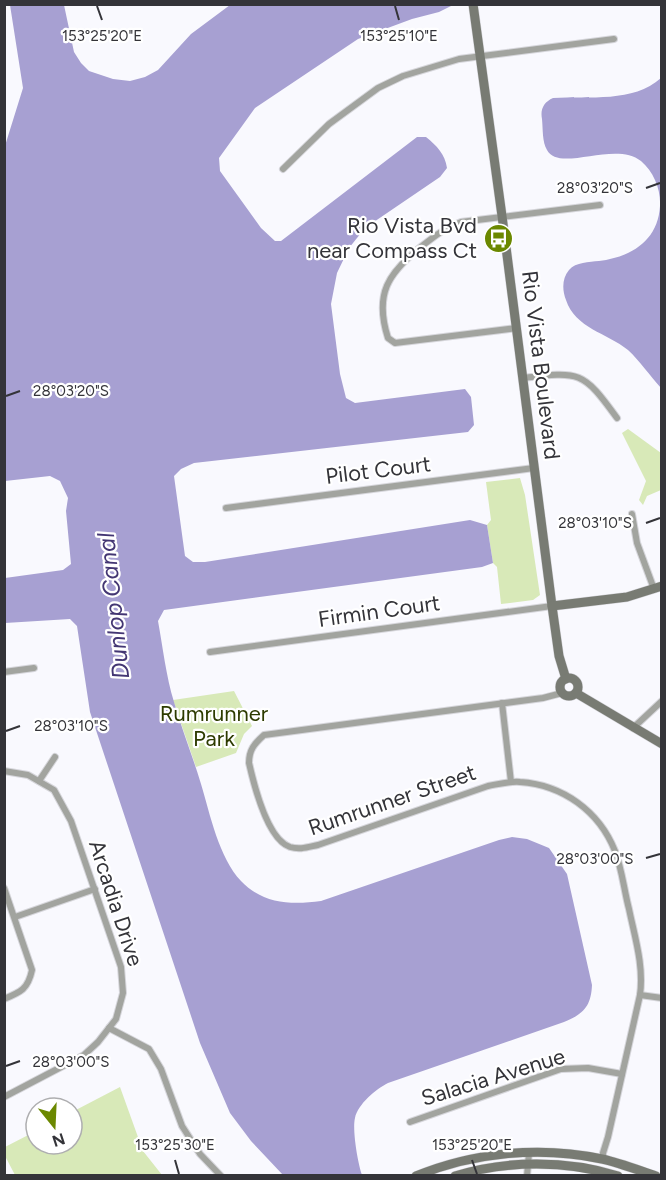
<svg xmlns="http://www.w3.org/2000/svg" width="666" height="1180" viewBox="0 0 666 1180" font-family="Figtree,sans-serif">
	<rect width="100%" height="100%" fill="#f9f9fe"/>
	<!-- green -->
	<g fill="#d8e9b8">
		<polygon points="628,429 661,453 661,490 647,496 643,505 639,500 646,481 622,433"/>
		<polygon points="520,478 525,495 540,595 533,600 501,604 497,567 493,563 487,525 491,520 486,482"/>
		<polygon points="234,691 252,726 244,734 236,753 196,767 173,700"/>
		<polygon points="120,1087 143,1151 162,1175 15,1175 5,1156 5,1147 36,1131 36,1144 72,1144 72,1112"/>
	</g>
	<!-- water -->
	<g fill="#a7a0d2">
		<path d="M10 5H64L74 52 81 63 89 71 113 79 130 81 145 77 158 70 191 34 230 5H453L439 12 412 19 358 39 255 108 219 158 220 171 261 228 275 241H281L417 137H426C437 146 445 154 447 168L440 177 365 228 349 248 337 273 331 304 340 374 346 398 355 403 465 389 471 397 474 425 468 432 194 463 181 469 174 476 185 556 193 562H205L470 520 487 525 493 563 482 567 164 610 158 621C163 648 166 676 174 702 182 730 193 757 201 784 210 814 219 858 241 881 263 904 291 905 321 901L499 840 512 837 527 839 549 848 567 874 592 985C591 1006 584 1014 564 1022L388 1083C376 1089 358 1104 355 1118 352 1130 358 1164 362 1175H283L251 1141 230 1113 200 1043 90 712 77 626 70 619 5 623V578L63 570 71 564 66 511 68 498 60 481 50 476 5 481 4 149 23 88Z"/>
		<path d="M661 78V388C650 376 640 361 628 350 607 333 575 328 566 300 562 290 562 278 569 270 576 262 589 262 599 261 631 257 658 241 660 206 661 190 654 172 641 161 615 140 559 173 547 150 542 142 543 129 542 119 540 109 544 102 553 98 590 96 633 103 661 78Z"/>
	</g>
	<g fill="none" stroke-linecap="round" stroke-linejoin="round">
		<defs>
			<g id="street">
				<polyline points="283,169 329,124 378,88 403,76 459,59 614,39"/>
				<path d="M517 328 395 343 388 338C374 294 388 273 422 246 435 236 446 227 461 222L600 205"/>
				<path d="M523 378C580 371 583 371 617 418"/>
				<polyline points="226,508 534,468"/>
				<polyline points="632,514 637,543 654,589"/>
				<polyline points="210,652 552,606"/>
				<polyline points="4,672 34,668"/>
				<path d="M562 693 543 698 264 735C254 744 249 750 249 763 254 785 267 839 290 847 300 850 308 847 318 845L488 786C499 784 510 781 520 782 563 785 599 811 615 851 622 869 624 890 629 909 635 938 644 966 640 995L608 1137 603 1153V1159"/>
				<polyline points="502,703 511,782"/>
				<polyline points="633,728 662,701"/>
				<polyline points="4,771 28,775 54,790 71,821 121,967 123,993 116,1019 98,1042 84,1055 4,1097"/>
				<polyline points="39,781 55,757"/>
				<path d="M4 888 32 970C28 989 21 992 4 999"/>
				<polyline points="15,917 95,889"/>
				<polyline points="640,995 662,998"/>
				<polyline points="109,1028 149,1049 161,1069 182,1126 200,1154 221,1176"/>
				<polyline points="410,1122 561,1069 588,1068 622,1074"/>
				<polyline points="527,1176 529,1153"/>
			</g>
			<g id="secondary">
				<polyline points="473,4 502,216 552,606 559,656 566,679"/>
				<polyline points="552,606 627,597 662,586"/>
				<circle cx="569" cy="687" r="9"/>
				<polyline points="576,693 662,744"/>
				<path d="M416 1176C474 1152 541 1146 602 1159 620 1163 638 1170 656 1176"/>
				<path d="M455 1176C506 1160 567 1160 618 1176"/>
			</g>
		</defs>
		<!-- street casing -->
		<use href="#street" stroke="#d6d6db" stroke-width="8"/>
		<!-- secondary casing -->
		<use href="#secondary" stroke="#d6d6db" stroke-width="10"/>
		<!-- street -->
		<use href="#street" stroke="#a2a49f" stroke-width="6"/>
		<!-- secondary -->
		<use href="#secondary" stroke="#787b73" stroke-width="9"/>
	</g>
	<!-- ticks -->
	<path fill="none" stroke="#343439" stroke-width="2" d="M97 6 102 20M395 6 399 20M646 188 660 183M6 396 20 391M646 523 660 518M6 731 20 726M646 858 660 854M6 1066 20 1061M175 1160 179 1174M472 1160 477 1174"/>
	<!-- icons -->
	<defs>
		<symbol id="bus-disc" viewBox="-11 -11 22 22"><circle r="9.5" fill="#6b8800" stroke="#fff"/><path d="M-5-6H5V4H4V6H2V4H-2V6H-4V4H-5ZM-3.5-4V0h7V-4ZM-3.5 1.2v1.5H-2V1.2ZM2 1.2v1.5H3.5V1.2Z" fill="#fff"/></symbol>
	</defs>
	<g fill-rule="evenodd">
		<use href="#bus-disc" x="482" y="222" width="33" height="33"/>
	</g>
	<g text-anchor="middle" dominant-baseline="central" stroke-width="4.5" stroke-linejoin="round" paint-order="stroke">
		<!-- poi labels -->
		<g font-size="22" fill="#343439" stroke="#fff" text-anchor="end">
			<text x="477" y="225">Rio Vista Bvd<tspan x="477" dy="25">near Compass Ct</tspan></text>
		</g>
		<!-- street labels -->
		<g font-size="22" fill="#343439" stroke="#fff">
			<text transform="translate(541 365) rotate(83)">Rio Vista Boulevard</text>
			<text transform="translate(378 470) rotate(-7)">Pilot Court</text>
			<text transform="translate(379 611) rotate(-8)">Firmin Court</text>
			<text transform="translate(392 800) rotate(-19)">Rumrunner Street</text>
			<text transform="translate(116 903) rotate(72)">Arcadia Drive</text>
			<text transform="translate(493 1077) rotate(-17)">Salacia Avenue</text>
		</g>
		<!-- park labels -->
		<g font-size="22" fill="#2d3b00" stroke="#fff">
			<text x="214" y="713">Rumrunner<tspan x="214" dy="25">Park</tspan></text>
		</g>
		<!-- water labels -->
		<g font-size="24" font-style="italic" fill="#433673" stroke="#fff">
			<text transform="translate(113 606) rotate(-96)">Dunlop Canal</text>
		</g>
	</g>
	<g font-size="15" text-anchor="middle" fill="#343439" stroke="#fff" stroke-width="4.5" stroke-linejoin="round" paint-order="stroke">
		<text x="102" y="41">153°25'20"E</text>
		<text x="399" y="41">153°25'10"E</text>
		<text x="595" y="193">28°03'20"S</text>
		<text x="71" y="396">28°03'20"S</text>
		<text x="595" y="528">28°03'10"S</text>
		<text x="71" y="731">28°03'10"S</text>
		<text x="595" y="864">28°03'00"S</text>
		<text x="71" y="1067">28°03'00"S</text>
		<text x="175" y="1150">153°25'30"E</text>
		<text x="472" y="1150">153°25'20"E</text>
	</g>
	<!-- border -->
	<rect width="666" height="1180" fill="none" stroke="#343439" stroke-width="12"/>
	<!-- north arrow -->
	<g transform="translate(54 1126) rotate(162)"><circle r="28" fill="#ffffff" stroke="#aeaeb0" stroke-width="1.5"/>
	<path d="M0-4.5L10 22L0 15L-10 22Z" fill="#6b8800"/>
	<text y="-9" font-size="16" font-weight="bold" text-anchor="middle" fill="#343439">N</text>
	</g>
</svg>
